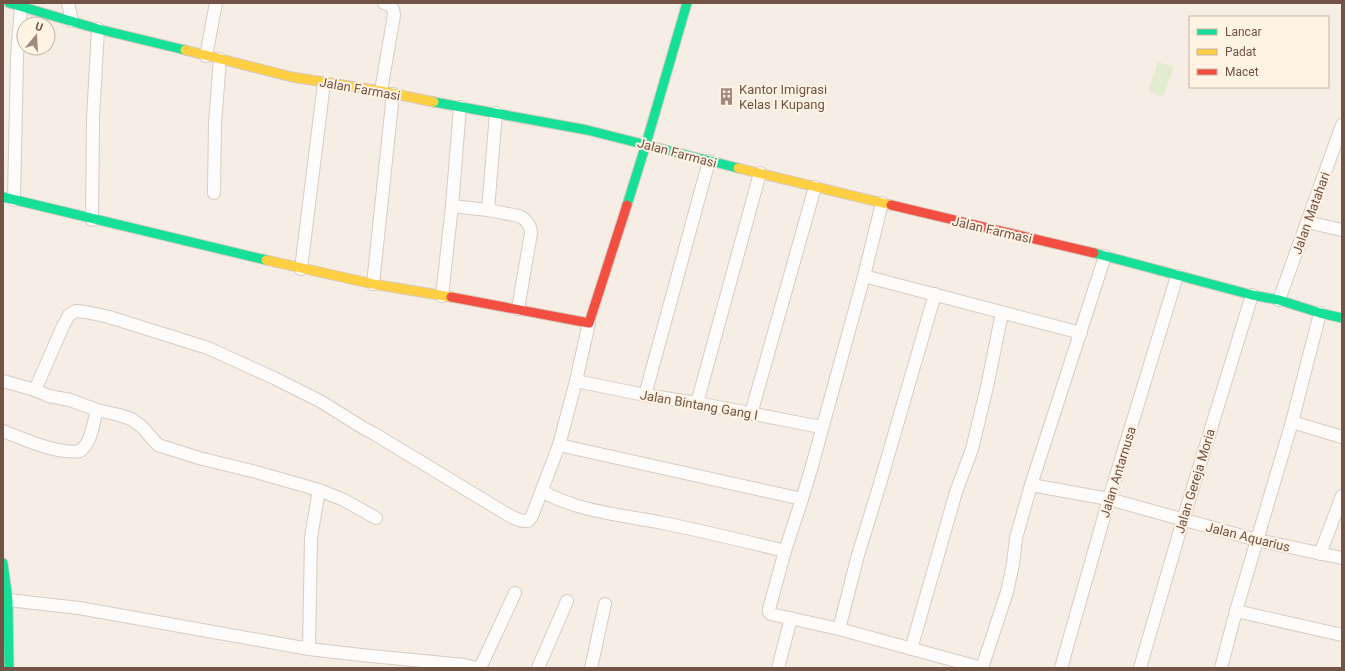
<svg xmlns="http://www.w3.org/2000/svg" width="1345" height="671" viewBox="0 0 1345 671" font-family="Roboto,sans-serif">
	<rect width="100%" height="100%" fill="#f6eee4"/>
	<!-- pitch -->
	<polygon fill="#e2ecce" points="1158,62 1174,67 1163,97 1148,91"/>
	<g fill="none" stroke-linecap="round" stroke-linejoin="round">
		<defs>
			<g id="street">
				<polyline points="68,3 72,21"/>
				<polyline points="206,56 216,3"/>
				<path d="M381 91 394 15C394 8 391 5 384 3"/>
				<polyline points="214,193 215,123 220,59"/>
				<polyline points="14,200 17,56 21,7"/>
				<path d="M452 206 488 210 519 216C526 219 531 226 531 233L518 309"/>
				<polyline points="488,210 496,113"/>
				<polyline points="92,220 93,119 98,29"/>
				<polyline points="1307,222 1342,230"/>
				<polyline points="301,269 324,83"/>
				<polyline points="864,276 1081,333"/>
				<polyline points="373,284 393,94"/>
				<polyline points="935,294 879,487 858,555 839,629 982,668"/>
				<polyline points="442,296 452,206 460,107"/>
				<polyline points="1279,300 1342,125"/>
				<polyline points="3,381 35,390 49,396 70,400 97,410 119,415 131,419 141,426 158,445 199,458 256,472 319,490 344,500 376,518"/>
				<polyline points="576,381 645,395 697,403 821,427"/>
				<path d="M35 390 63 326 69 315 76 311 86 312 109 317 208 348 274 378 320 401 365 429 373 433 500 510C509 515 518 522 528 521L532 516 559 445 576 381 589 323"/>
				<polyline points="645,395 709,161"/>
				<polyline points="697,403 745,228 760,173"/>
				<polyline points="751,414 815,187"/>
				<polyline points="1292,422 1342,437"/>
				<path d="M3 431C23 439 59 455 80 451 92 442 93 423 97 410"/>
				<polyline points="559,445 802,499"/>
				<polyline points="1031,485 1109,499 1257,540 1342,558"/>
				<path d="M542 491C578 512 623 515 663 523 703 531 744 541 785 551"/>
				<polyline points="1320,554 1342,496"/>
				<polyline points="8,600 79,608 309,649 361,655 464,665 478,668"/>
				<polyline points="1236,611 1292,422 1320,313"/>
				<polyline points="839,629 771,614 769,612 769,609 785,551 802,499 812,466 864,276 882,203"/>
				<polyline points="309,649 311,537 319,490"/>
				<polyline points="911,649 956,492 972,449 987,387 1002,313"/>
				<polyline points="480,668 515,593"/>
				<polyline points="538,668 567,601"/>
				<polyline points="591,668 605,604"/>
				<polyline points="778,668 791,618"/>
				<polyline points="982,668 1007,592 1013,564 1016,538 1031,485 1105,256"/>
				<polyline points="1061,668 1109,499 1177,276"/>
				<polyline points="1140,668 1183,520 1252,295"/>
				<polyline points="1221,668 1236,611 1342,635"/>
			</g>
			<g id="fast">
				<polyline points="9,3 98,29 185,50"/>
				<polyline points="434,102 587,130 738,168"/>
				<polyline points="3,197 266,260"/>
				<polyline points="627,205 646,144 687,3"/>
				<polyline points="1094,253 1252,295 1279,300 1320,313 1342,318"/>
				<polyline points="3,563 8,600 9,668"/>
			</g>
			<g id="slow">
				<polyline points="185,50 292,77 381,91 434,102"/>
				<polyline points="738,168 891,205"/>
				<polyline points="266,260 373,284 451,297"/>
			</g>
			<g id="jam">
				<polyline points="891,205 1094,253"/>
				<polyline points="451,297 589,323 627,205"/>
			</g>
		</defs>
		<!-- street casing -->
		<use href="#street" stroke="#d7cbc3" stroke-width="14"/>
		<!-- fast casing -->
		<use href="#fast" stroke="#d6cac1" stroke-width="11"/>
		<!-- slow casing -->
		<use href="#slow" stroke="#d6cac1" stroke-width="11"/>
		<!-- jam casing -->
		<use href="#jam" stroke="#d6cac1" stroke-width="11"/>
		<!-- street -->
		<use href="#street" stroke="#fefcfb" stroke-width="12"/>
		<!-- fast -->
		<use href="#fast" stroke="#16e098" stroke-width="9"/>
		<!-- slow -->
		<use href="#slow" stroke="#ffcf43" stroke-width="9"/>
		<!-- jam -->
		<use href="#jam" stroke="#f24e42" stroke-width="9"/>
	</g>
	<!-- icons -->
	<defs>
		<symbol id="building-bare" viewBox="-9 -9 18 18"><path d="M-4-6H4V6H1V3H-1V6H-4ZM-2.5-4.3h1.7v1.8h-1.7ZM.8-4.3h1.7v1.8H.8ZM-2.5-1h1.7V.8h-1.7ZM.8-1h1.7V.8H.8Z" fill="#a1897d" stroke="#fff3e4" stroke-width="2.5" paint-order="stroke"/></symbol>
	</defs>
	<g fill-rule="evenodd">
		<use href="#building-bare" x="714" y="84" width="25" height="25"/>
	</g>
	<g text-anchor="middle" dominant-baseline="central" stroke-width="4" stroke-linejoin="round" paint-order="stroke">
		<!-- street labels -->
		<g font-size="13" fill="#735345" stroke="#fff3e4">
			<text transform="translate(360 89) rotate(10)">Jalan Farmasi</text>
			<text transform="translate(677 153) rotate(15)">Jalan Farmasi</text>
			<text transform="translate(1311 213) rotate(-70)">Jalan Matahari</text>
			<text transform="translate(992 230) rotate(13)">Jalan Farmasi</text>
			<text transform="translate(699 405) rotate(10)">Jalan Bintang Gang I</text>
			<text transform="translate(1118 472) rotate(-73)">Jalan Antarnusa</text>
			<text transform="translate(1195 481) rotate(-73)">Jalan Gereja Moria</text>
			<text transform="translate(1248 537) rotate(14)">Jalan Aquarius</text>
		</g>
		<!-- poi labels -->
		<g font-size="13" fill="#735345" stroke="#fff3e4" text-anchor="start">
			<text x="739" y="89">Kantor Imigrasi<tspan x="739" dy="15">Kelas I Kupang</tspan></text>
		</g>
	</g>
	<!-- border -->
	<rect width="1345" height="671" fill="none" stroke="#735345" stroke-width="8"/>
	<!-- legend -->
	<rect x="1189" y="16" width="140" height="72" fill="#fff3e4" stroke="#c7b3a4"/>
	<rect x="1197" y="29" width="20" height="6" fill="#16e098" stroke="#c7b3a4"/>
	<text x="1225" y="36" font-size="12" fill="#735345">Lancar</text>
	<rect x="1197" y="49" width="20" height="6" fill="#ffcf43" stroke="#c7b3a4"/>
	<text x="1225" y="56" font-size="12" fill="#735345">Padat</text>
	<rect x="1197" y="69" width="20" height="6" fill="#f24e42" stroke="#c7b3a4"/>
	<text x="1225" y="76" font-size="12" fill="#735345">Macet</text>
	<!-- north arrow -->
	<g transform="translate(36 36) rotate(18)"><circle r="19" fill="#fff3e4" stroke="#c7b3a4"/>
	<path d="M0-3L7 15L0 10L-7 15Z" fill="#a1897d"/>
	<text y="-6" font-size="11" font-weight="bold" text-anchor="middle" fill="#735345">U</text>
	</g>
</svg>
